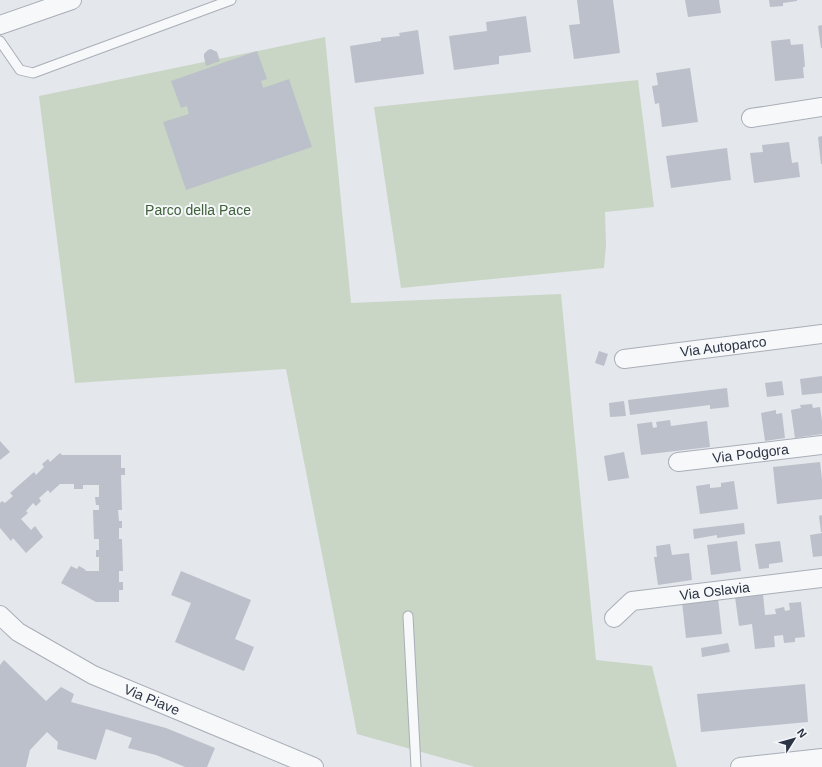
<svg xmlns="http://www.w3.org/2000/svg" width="822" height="767" viewBox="0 0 822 767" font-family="Helvetica,sans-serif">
	<rect width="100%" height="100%" fill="#e4e7ec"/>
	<!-- green -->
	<g fill="#c9d6c5">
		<polygon points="325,37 351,303 561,294 596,660 652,666 677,767 475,767 357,734 286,369 75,383 39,96"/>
		<polygon points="638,80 654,207 605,212 606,245 604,268 401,288 374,107"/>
	</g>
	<!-- building -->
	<g fill="#bbc0ca">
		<polygon points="577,0 613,0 620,53 574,59 569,25 580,24"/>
		<polygon points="685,0 719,0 721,13 688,17"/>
		<polygon points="769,0 797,0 797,1 783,3 783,6 770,7"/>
		<polygon points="526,16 531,52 499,56 499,64 454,70 449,36 487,31 486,22"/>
		<polygon points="822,25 822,48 821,48 818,26"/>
		<polygon points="418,30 424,74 355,83 350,46 381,41 381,38 400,36 399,33"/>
		<polygon points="790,39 791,45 803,44 805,67 803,67 804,78 775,81 771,41"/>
		<polygon points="211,49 217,52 220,61 206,66 204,57 204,54 208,50"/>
		<polygon points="257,51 267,79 261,81 263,88 289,79 312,147 186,190 163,122 189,114 187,106 181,108 171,81"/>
		<polygon points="690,68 698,122 662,127 659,103 655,104 652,86 658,85 656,73"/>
		<polygon points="822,136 822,164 821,164 818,137"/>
		<polygon points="789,142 792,163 798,162 800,177 754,183 750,153 763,152 762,145"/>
		<polygon points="727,148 731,180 671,188 666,156"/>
		<polygon points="599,351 608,354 604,366 595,363"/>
		<polygon points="822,376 822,393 802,395 800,379"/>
		<polygon points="782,381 784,395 767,397 765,383"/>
		<polygon points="727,388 729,407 710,409 710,405 630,415 628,400"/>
		<polygon points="624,401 626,416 610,417 609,403"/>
		<polygon points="812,404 813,408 820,407 822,421 822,434 795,438 791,410 801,408 800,405"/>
		<polygon points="776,410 776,414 782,413 785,438 765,441 761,413"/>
		<polygon points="670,420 671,426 707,421 710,447 641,455 637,424 652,422 653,428 657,427 656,422"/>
		<polygon points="0,441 10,452 0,460"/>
		<polygon points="624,452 629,478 608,481 604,456"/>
		<polygon points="60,453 62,455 121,455 121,468 125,468 125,475 121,475 122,510 118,510 119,521 122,521 122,528 119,528 119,539 122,539 123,571 119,571 119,582 123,582 123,590 119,590 119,602 96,602 61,583 71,566 77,569 79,566 86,570 85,571 99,571 99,557 96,557 96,550 99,550 99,539 94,539 93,510 99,510 99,505 96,505 95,497 99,497 99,485 83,485 83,489 74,489 74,484 60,484 50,493 48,490 39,498 41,501 36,506 33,503 26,511 28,513 21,519 31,530 35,526 43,537 26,553 13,538 11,541 0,528 0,503 2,501 5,503 13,496 10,493 34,472 36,475 44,467 42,464 48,459 50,462"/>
		<polygon points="820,462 822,479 822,499 777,504 773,467"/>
		<polygon points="734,481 738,509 700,514 696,486 710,484 710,488 721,487 721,483"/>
		<polygon points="822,515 822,532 821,532 819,516"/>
		<polygon points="744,523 745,534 717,538 717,535 694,539 693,529"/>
		<polygon points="822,533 822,556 813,557 810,535"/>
		<polygon points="737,541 741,571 711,575 707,545"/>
		<polygon points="780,541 783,562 769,564 769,568 759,569 755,544"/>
		<polygon points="670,544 672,555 689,553 692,580 658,585 654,557 657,557 656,546"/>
		<polygon points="181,571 251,600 235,639 254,647 244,671 175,642 191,603 171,595"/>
		<polygon points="763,594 765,615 776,614 775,609 784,607 785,611 790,610 789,603 801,602 805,637 795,638 795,642 784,643 783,635 774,636 775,647 755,649 752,624 739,626 735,597"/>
		<polygon points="718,598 722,634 686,638 682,602"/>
		<polygon points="728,643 730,652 702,657 701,648"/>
		<polygon points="4,660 46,701 61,687 74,694 71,702 166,728 215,748 207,767 185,767 156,755 128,748 132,738 106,729 96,760 57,749 58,742 47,732 30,750 26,767 0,767 0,665"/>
		<polygon points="805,684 808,722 701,732 697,694"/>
	</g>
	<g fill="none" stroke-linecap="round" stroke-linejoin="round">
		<defs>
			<g id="lane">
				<polyline points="0,41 20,70 33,73 231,0"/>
				<polyline points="408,616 416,767"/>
			</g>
			<g id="street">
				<polyline points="0,25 72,0"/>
				<polyline points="751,118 822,107"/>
				<path id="s1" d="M624 359 822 334"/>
				<path id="s2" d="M678 462 822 445"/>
				<path id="s3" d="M0 615 18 632 93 675 314 767"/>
				<path id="s4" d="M614 618 632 601 822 578"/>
				<polyline points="740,767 822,758"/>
			</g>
		</defs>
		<!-- lane casing -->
		<use href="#lane" stroke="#a9aeb7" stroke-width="11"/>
		<!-- street casing -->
		<use href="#street" stroke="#a9aeb7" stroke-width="20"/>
		<!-- lane -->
		<use href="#lane" stroke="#f7f8fa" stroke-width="9"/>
		<!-- street -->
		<use href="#street" stroke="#f7f8fa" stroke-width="18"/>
	</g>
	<g text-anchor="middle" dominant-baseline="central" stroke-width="4" stroke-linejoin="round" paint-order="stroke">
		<!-- park labels -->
		<g font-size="14" fill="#3f6138" stroke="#f4f6f9">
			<text x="198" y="210">Parco della Pace</text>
		</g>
		<!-- street labels -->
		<g font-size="14" fill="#2b3445" stroke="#f4f6f9">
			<text stroke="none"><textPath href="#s1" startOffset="100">Via Autoparco</textPath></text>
			<text stroke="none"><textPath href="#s2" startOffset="73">Via Podgora</textPath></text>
			<text stroke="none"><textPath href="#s4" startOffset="108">Via Oslavia</textPath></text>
			<text stroke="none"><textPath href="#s3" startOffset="175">Via Piave</textPath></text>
		</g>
	</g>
	<!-- north arrow -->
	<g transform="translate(794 739) rotate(53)" stroke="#f4f6f9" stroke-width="3" paint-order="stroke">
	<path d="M0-3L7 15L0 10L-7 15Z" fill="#2b3445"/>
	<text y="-6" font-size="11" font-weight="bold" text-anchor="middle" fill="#2b3445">N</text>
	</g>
</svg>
